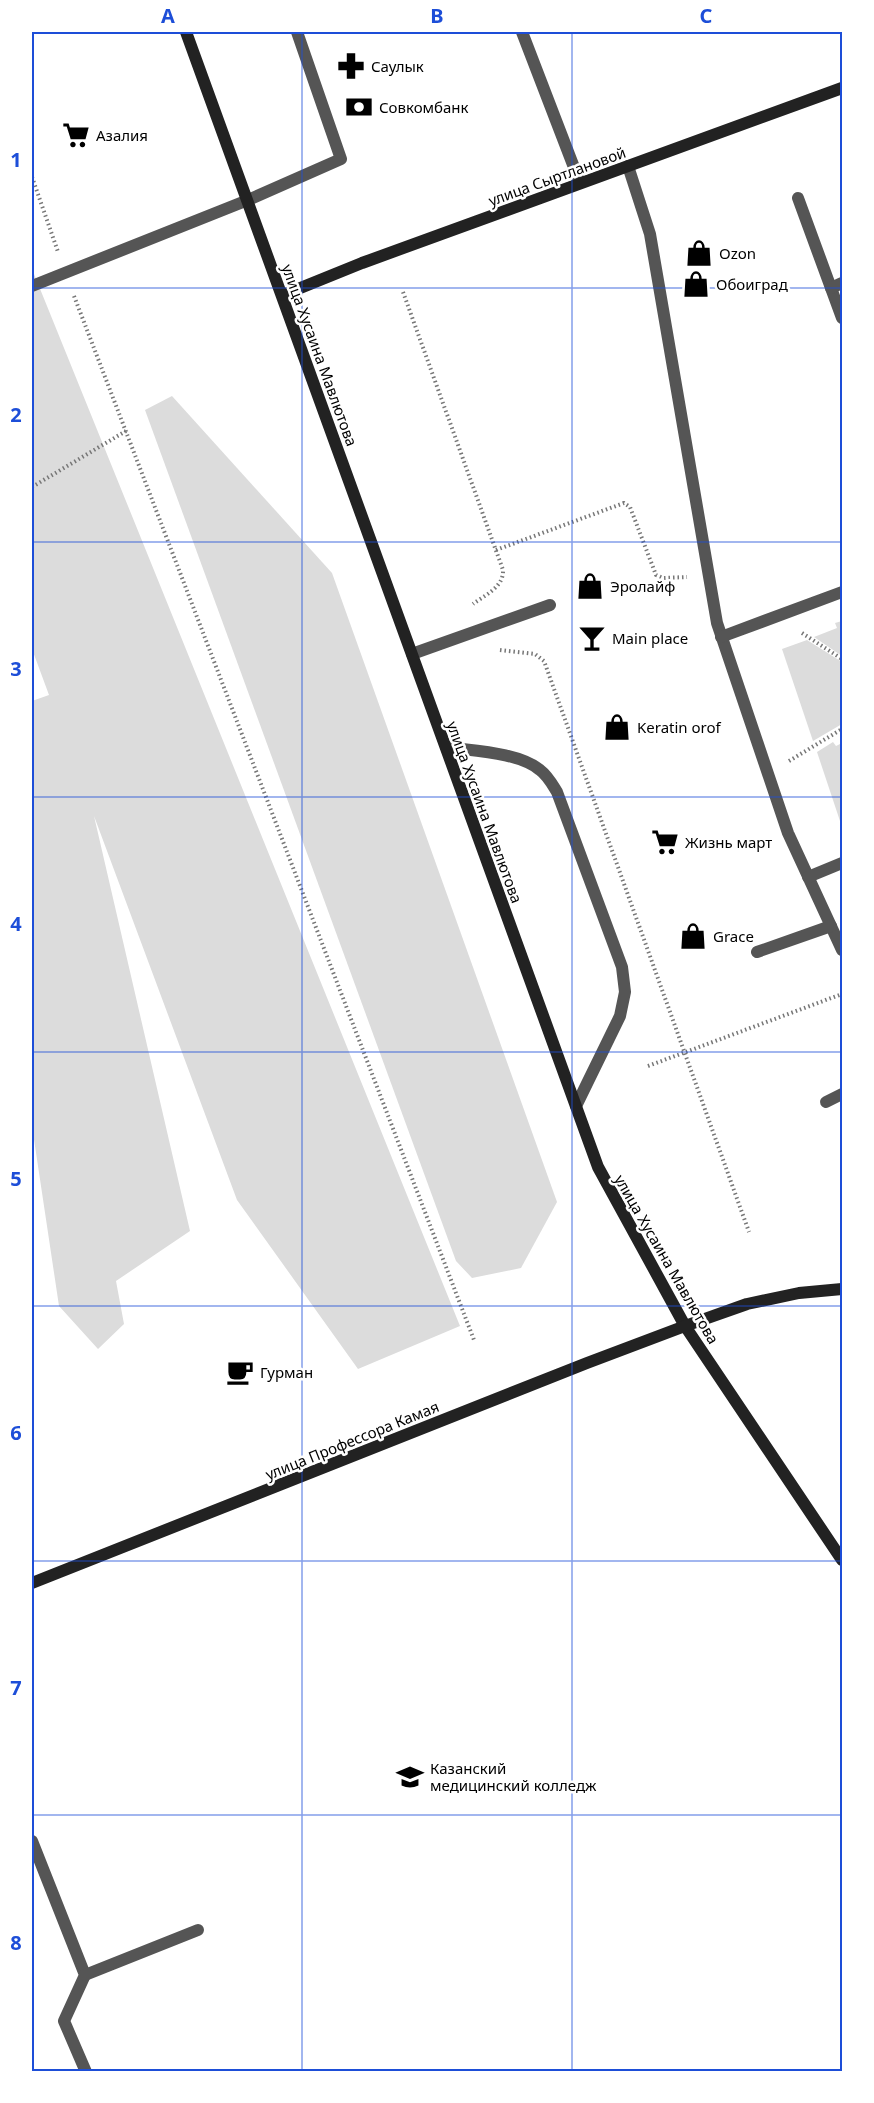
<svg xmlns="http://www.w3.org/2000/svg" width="874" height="2103" viewBox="0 0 874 2103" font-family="'Noto Sans',sans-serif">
	<rect width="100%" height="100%" fill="#fff"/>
	<!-- green -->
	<g fill="#dcdcdc">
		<polygon points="32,269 460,1326 358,1369 237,1200 94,816 190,1231 116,1281 124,1324 98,1349 59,1306 32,1126 32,701 49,695 32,649"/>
		<polygon points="172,396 332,573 557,1202 521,1268 472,1278 456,1261 145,410"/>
		<polygon points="842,621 842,656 814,637 837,628 835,623"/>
		<polygon points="807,640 842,662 842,724 813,741 782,649"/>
		<polygon points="833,742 836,746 842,743 842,827 817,752"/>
	</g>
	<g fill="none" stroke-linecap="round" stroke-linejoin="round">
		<!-- path -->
		<g stroke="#777" stroke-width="4" stroke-dasharray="1.5 3" stroke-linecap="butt">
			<polyline points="32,177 58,252"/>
			<path d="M403 292 503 570C504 587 485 595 473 604"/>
			<polyline points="74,296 474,1340"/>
			<polyline points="32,487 126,431"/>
			<polyline points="496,550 624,503 630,507 656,575 663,578 687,577"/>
			<polyline points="802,633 842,659"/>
			<polyline points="500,650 535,654 544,661 749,1232"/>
			<polyline points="789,761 842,729"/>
			<polyline points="648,1066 842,994"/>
		</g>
		<!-- lane -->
		<g stroke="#555" stroke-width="12">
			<polyline points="522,32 580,183"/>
			<polyline points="628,166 650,234 717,623 788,833 842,950"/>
			<polyline points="798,198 842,318"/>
			<polyline points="32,286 248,200 341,159 297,32"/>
			<polyline points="831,288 842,283"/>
			<polyline points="721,637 842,592"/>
			<polyline points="412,654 550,605"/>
			<path d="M446 747C473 751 518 752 540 770 548 776 552 784 557 792L622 967 625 992 620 1016 576 1106"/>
			<polyline points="808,877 842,863"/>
			<polyline points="757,952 831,926"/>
			<polyline points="826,1102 842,1094"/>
			<polyline points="32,1841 85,1975 64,2021 86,2072"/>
			<polyline points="85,1975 198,1930"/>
		</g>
		<!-- secondary -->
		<g stroke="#222" stroke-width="12">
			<polyline points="186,32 598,1167 685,1326 842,1560"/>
			<polyline points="283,295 362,263 842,88"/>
			<polyline points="32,1583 587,1363 685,1326 747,1304 799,1293 842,1289"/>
		</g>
	</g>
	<!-- grid -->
	<path fill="none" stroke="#1d4ed8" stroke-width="1.5" stroke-opacity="0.55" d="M302 32V2072M572 32V2072M32 288H842M32 542H842M32 797H842M32 1052H842M32 1306H842M32 1561H842M32 1815H842"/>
	<!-- icons -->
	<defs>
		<symbol id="pharmacy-bare" viewBox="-9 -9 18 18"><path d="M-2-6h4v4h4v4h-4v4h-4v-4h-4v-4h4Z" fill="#000" stroke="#fff" stroke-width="2.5" paint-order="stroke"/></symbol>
		<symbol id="bank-bare" viewBox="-9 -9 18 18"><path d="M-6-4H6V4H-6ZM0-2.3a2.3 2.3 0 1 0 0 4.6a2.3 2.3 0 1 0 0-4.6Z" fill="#000" stroke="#fff" stroke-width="2.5" paint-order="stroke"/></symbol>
		<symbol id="supermarket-bare" viewBox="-9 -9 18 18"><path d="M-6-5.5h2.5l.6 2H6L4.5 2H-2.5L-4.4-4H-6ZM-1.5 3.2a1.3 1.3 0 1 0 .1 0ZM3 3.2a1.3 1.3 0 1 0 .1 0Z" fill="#000" stroke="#fff" stroke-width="2.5" paint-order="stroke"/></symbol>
		<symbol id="shop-bare" viewBox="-9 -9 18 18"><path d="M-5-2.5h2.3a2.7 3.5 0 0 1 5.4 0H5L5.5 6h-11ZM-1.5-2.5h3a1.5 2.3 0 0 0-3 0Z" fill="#000" stroke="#fff" stroke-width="2.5" paint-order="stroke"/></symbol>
		<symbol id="bar-bare" viewBox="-9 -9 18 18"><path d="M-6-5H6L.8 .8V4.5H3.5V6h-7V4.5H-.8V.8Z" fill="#000" stroke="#fff" stroke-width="2.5" paint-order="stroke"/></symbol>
		<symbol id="cafe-bare" viewBox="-9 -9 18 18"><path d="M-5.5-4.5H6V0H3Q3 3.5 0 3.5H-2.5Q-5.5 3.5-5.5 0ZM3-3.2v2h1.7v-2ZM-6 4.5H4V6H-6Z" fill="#000" stroke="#fff" stroke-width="2.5" paint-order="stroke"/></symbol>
		<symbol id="university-bare" viewBox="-9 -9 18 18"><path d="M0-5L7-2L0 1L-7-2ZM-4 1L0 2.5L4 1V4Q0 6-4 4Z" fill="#000" stroke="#fff" stroke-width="2.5" paint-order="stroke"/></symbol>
	</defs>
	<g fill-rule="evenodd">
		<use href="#pharmacy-bare" x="332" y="47" width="38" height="38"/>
		<use href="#bank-bare" x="340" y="88" width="38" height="38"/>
		<use href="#supermarket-bare" x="57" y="116" width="38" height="38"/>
		<use href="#shop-bare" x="680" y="234" width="38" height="38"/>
		<use href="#shop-bare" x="677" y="265" width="38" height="38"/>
		<use href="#shop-bare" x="571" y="567" width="38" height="38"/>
		<use href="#bar-bare" x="573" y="619" width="38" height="38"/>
		<use href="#shop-bare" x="598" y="708" width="38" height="38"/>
		<use href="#supermarket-bare" x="646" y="823" width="38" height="38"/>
		<use href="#shop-bare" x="674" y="917" width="38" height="38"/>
		<use href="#cafe-bare" x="221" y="1353" width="38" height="38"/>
		<use href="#university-bare" x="391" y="1758" width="38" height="38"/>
	</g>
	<g text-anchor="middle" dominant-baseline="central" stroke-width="5" stroke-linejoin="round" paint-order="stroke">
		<!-- poi labels -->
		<g font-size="15" fill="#000" stroke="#fff" text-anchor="start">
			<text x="371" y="66">Саулык</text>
			<text x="379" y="107">Совкомбанк</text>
			<text x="96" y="135">Азалия</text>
			<text x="719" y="253">Ozon</text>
			<text x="716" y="284">Обоиград</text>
			<text x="610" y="586">Эролайф</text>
			<text x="612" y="638">Main place</text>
			<text x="637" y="727">Keratin orof</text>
			<text x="685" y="842">Жизнь март</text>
			<text x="713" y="936">Grace</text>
			<text x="260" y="1372">Гурман</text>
			<text x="430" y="1768">Казанский<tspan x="430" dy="17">медицинский колледж</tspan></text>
		</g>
		<!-- street labels -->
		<g font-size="15" fill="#000" stroke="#fff">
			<text transform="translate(557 176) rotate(-20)">улица Сыртлановой</text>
			<text transform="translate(320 355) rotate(70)">улица Хусаина Мавлютова</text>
			<text transform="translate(485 812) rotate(70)">улица Хусаина Мавлютова</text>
			<text transform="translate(667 1259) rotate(60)">улица Хусаина Мавлютова</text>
			<text transform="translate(352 1440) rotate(-22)">улица Профессора Камая</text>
		</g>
	</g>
	<!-- border -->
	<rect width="874" height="2103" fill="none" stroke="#ffffff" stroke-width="66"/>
	<rect x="33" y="33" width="808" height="2037" fill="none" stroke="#1d4ed8" stroke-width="2"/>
	<g font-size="20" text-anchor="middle" font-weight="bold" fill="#1d4ed8">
		<text x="168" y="23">A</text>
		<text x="437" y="23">B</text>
		<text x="706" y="23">C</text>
		<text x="16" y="167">1</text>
		<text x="16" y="422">2</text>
		<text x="16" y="676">3</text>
		<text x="16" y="931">4</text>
		<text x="16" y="1186">5</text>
		<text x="16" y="1440">6</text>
		<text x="16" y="1695">7</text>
		<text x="16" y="1950">8</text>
	</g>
</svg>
